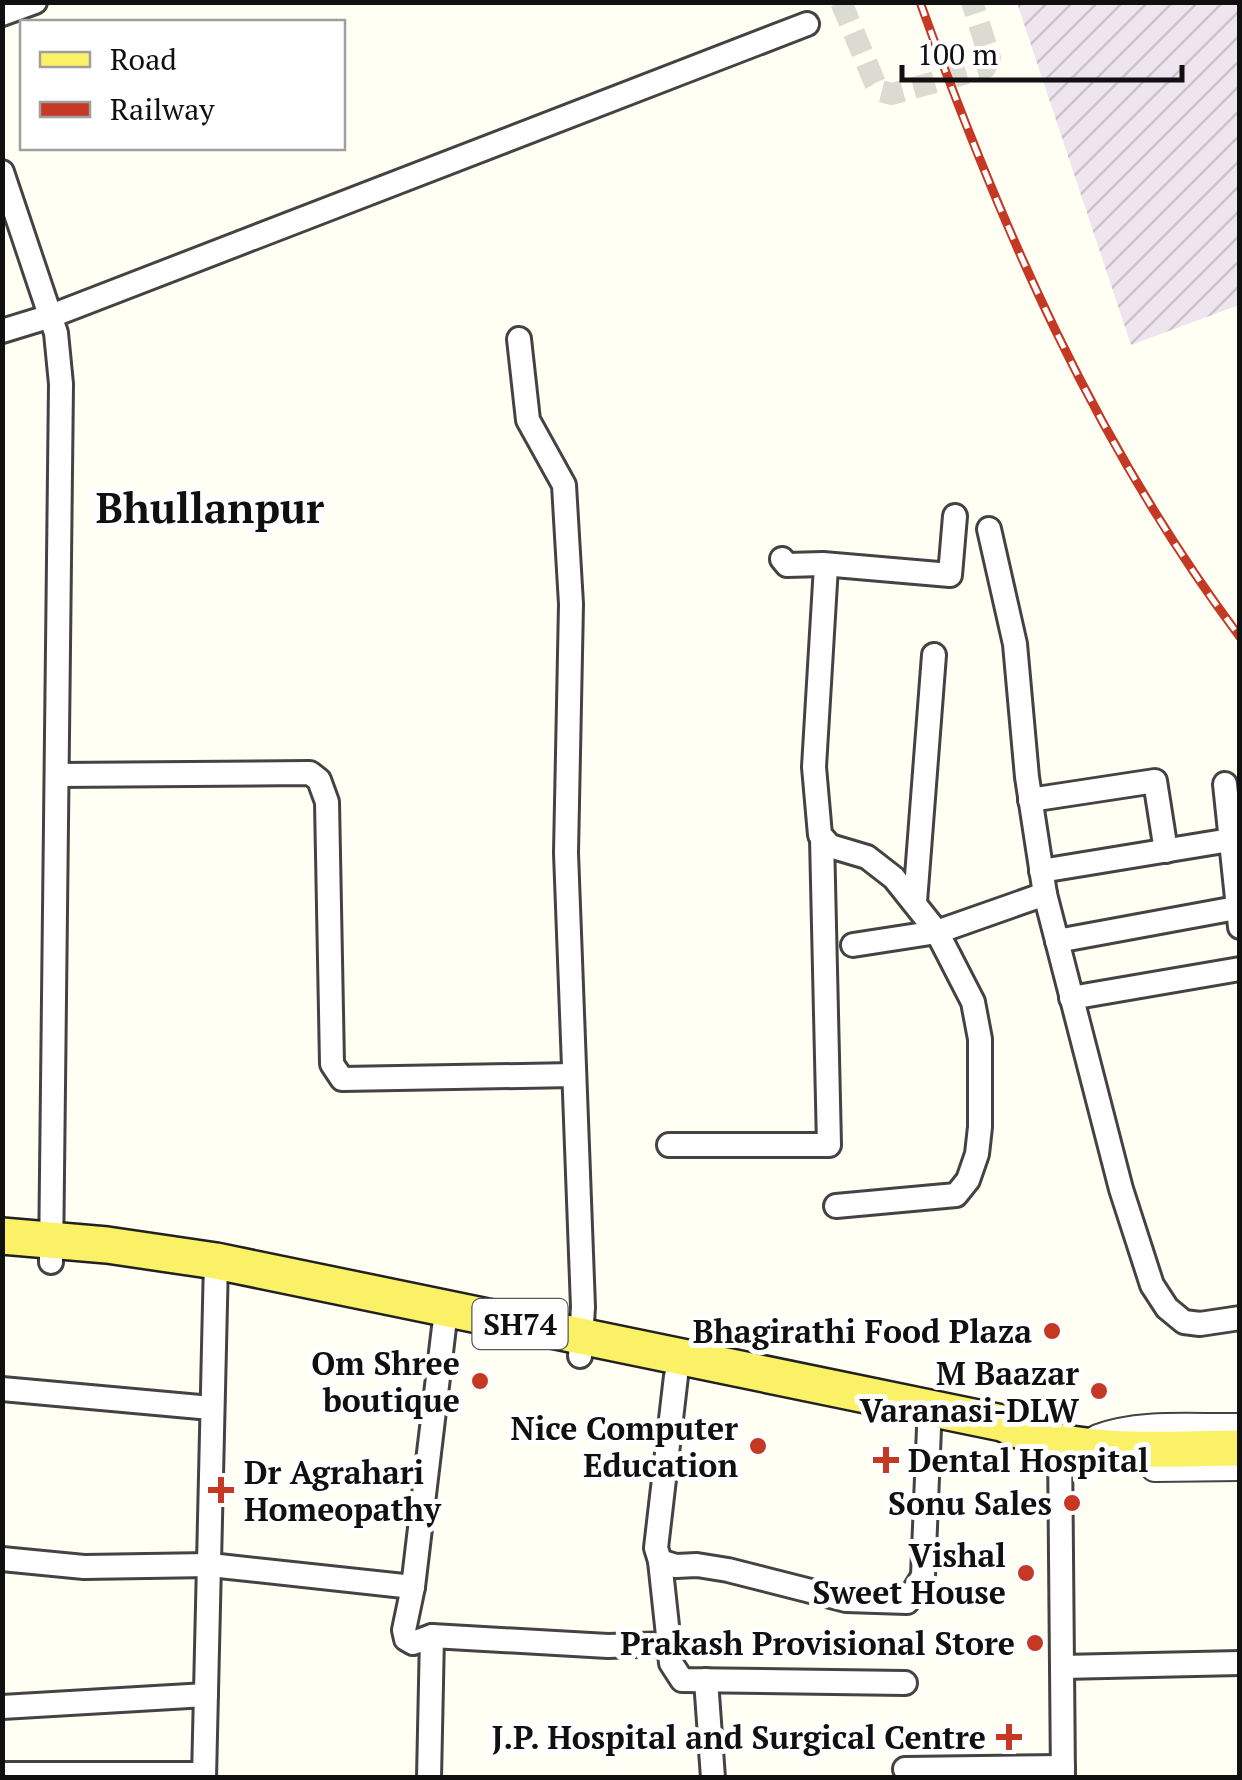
<svg xmlns="http://www.w3.org/2000/svg" width="1242" height="1780" viewBox="0 0 1242 1780" font-family="'PT Serif',serif">
	<defs>
		<pattern id="industrial-furrows" width="10" height="10" patternUnits="userSpaceOnUse" patternTransform="scale(2.5)"><rect width="10" height="10" fill="#eee5ee"/><path d="M-1 1l2-2M0 10L10 0M9 11l2-2" fill="none" stroke="#cbc3cb"/></pattern>
	</defs>
	<rect width="100%" height="100%" fill="#fffff3"/>
	<!-- industrial -->
	<polygon fill="url(#industrial-furrows)" points="1017,3 1239,3 1239,305 1131,345"/>
	<g fill="none" stroke-linecap="round" stroke-linejoin="round">
		<!-- minor-tunnel -->
		<polyline stroke="#dbdbd1" stroke-width="22" stroke-dasharray="22 11" stroke-linecap="butt" points="841,2 875,83 880,91 892,94 985,68 990,58 972,2"/>
		<defs>
			<g id="minor">
				<polyline points="2,14 35,2"/>
				<polyline points="2,172 56,333 61,384 51,1262"/>
				<polyline points="2,331 51,316 807,24"/>
				<polyline points="519,339 528,420 564,485 571,604 566,853 583,1307 580,1356"/>
				<polyline points="989,529 1015,644 1027,777 1045,894 1121,1189 1152,1285 1167,1308 1184,1322 1200,1324 1240,1318"/>
				<polyline points="782,559 787,565 823,564 950,575 955,516"/>
				<polyline points="826,566 814,767 820,835 830,846 867,857 894,878 937,932 973,1002 980,1039 980,1127 977,1154 968,1180 956,1195 836,1206"/>
				<polyline points="58,775 310,773 319,780 327,802 332,1064 342,1079 574,1075"/>
				<polyline points="1225,784 1240,927"/>
				<polyline points="1030,800 1155,781 1166,851"/>
				<polyline points="1041,871 1230,840"/>
				<polyline points="915,902 934,655"/>
				<polyline points="1057,941 1236,908"/>
				<polyline points="853,945 937,932 1045,894"/>
				<polyline points="1071,998 1240,969"/>
				<polyline points="669,1145 829,1145 822,838"/>
				<polyline points="676,1376 656,1548 660,1561 676,1566 697,1565 728,1570 846,1600 907,1602 923,1576 929,1428"/>
				<polyline points="2,1389 211,1408"/>
				<polyline points="1060,1443 1063,1778"/>
				<polyline points="2,1559 84,1567 210,1565 413,1587"/>
				<polyline points="660,1561 671,1663 682,1680 905,1683"/>
				<polyline points="432,1636 608,1646 669,1644"/>
				<polyline points="1062,1667 1240,1663"/>
				<polyline points="706,1680 713,1778"/>
				<polyline points="2,1707 206,1695"/>
				<polyline points="905,1769 1063,1767"/>
				<polyline points="2,1774 204,1774"/>
				<polyline points="204,1778 216,1261"/>
				<polyline points="429,1778 432,1636 413,1643 406,1639 404,1630 413,1587 444,1327"/>
			</g>
			<g id="tertiary">
				<path d="M1098 1439C1141 1423 1194 1429 1240 1428"/>
				<polyline points="1155,1467 1240,1466"/>
			</g>
			<path id="primary" d="M2 1236 107 1245 216 1261 1002 1423C1075 1458 1161 1448 1240 1448"/>
		</defs>
		<!-- minor casing -->
		<use href="#minor" stroke="#434343" stroke-width="28"/>
		<!-- tertiary casing -->
		<use href="#tertiary" stroke="#434343" stroke-width="32"/>
		<!-- primary casing -->
		<use href="#primary" stroke="#212121" stroke-width="40"/>
		<!-- minor -->
		<use href="#minor" stroke="#fff" stroke-width="22"/>
		<!-- tertiary -->
		<use href="#tertiary" stroke="#fff" stroke-width="28"/>
		<!-- primary -->
		<use href="#primary" stroke="#fbf167" stroke-width="35"/>
		<defs>
			<path id="rail" d="M920 2C1001 227 1095 444 1240 637"/>
		</defs>
		<!-- rail casing -->
		<use href="#rail" stroke="#c53823" stroke-width="9"/>
		<!-- rail -->
		<use href="#rail" stroke="#fff" stroke-width="5" stroke-dasharray="15" stroke-linecap="butt"/>
	</g>
	<!-- markers -->
	<g fill="#c53823" stroke="#fff" stroke-width="4">
		<circle cx="1052" cy="1331" r="10"/>
		<circle cx="480" cy="1381" r="10"/>
		<circle cx="1099" cy="1391" r="10"/>
		<circle cx="758" cy="1446" r="10"/>
		<path d="M881 1445h10v10h10v10h-10v10h-10v-10h-10v-10h10z"/>
		<path d="M216 1475h10v10h10v10h-10v10h-10v-10h-10v-10h10z"/>
		<circle cx="1072" cy="1503" r="10"/>
		<circle cx="1026" cy="1573" r="10"/>
		<circle cx="1035" cy="1643" r="10"/>
		<path d="M1004 1722h10v10h10v10h-10v10h-10v-10h-10v-10h10z"/>
	</g>
	<g text-anchor="middle" dominant-baseline="central" stroke-width="10" stroke-linejoin="round" paint-order="stroke">
		<!-- shield labels -->
		<rect fill="#fff" stroke="#585858" stroke-width="2.5" x="472.5" y="1299" width="95" height="50" rx="8"/>
		<g font-size="30" font-weight="bold" fill="#101010">
			<text x="520" y="1324">SH74</text>
		</g>
		<!-- poi labels -->
		<g font-size="32" font-weight="bold" fill="#101010" stroke="#fff" text-anchor="end">
			<text x="1032" y="1331">Bhagirathi Food Plaza</text>
			<text x="460" y="1363">Om Shree<tspan x="460" dy="37">boutique</tspan></text>
			<text x="1079" y="1373">M Baazar<tspan x="1079" dy="37">Varanasi-DLW</tspan></text>
			<text x="738" y="1428">Nice Computer<tspan x="738" dy="37">Education</tspan></text>
			<text x="908" y="1460" text-anchor="start">Dental Hospital</text>
			<text x="244" y="1472" text-anchor="start">Dr Agrahari<tspan x="244" dy="37">Homeopathy</tspan></text>
			<text x="1052" y="1503">Sonu Sales</text>
			<text x="1006" y="1555">Vishal<tspan x="1006" dy="37">Sweet House</tspan></text>
			<text x="1015" y="1643">Prakash Provisional Store</text>
			<text x="986" y="1737">J.P. Hospital and Surgical Centre</text>
		</g>
		<!-- district labels -->
		<g font-size="42" font-weight="bold" fill="#101010" stroke="#fff">
			<text x="210" y="507">Bhullanpur</text>
		</g>
	</g>
	<!-- border -->
	<rect width="1242" height="1780" fill="none" stroke="#101010" stroke-width="10"/>
	<!-- legend -->
	<rect x="20" y="20" width="325" height="130" fill="#ffffff" stroke="#9f9f9f" stroke-width="2.5"/>
	<rect x="40" y="52" width="50" height="15" fill="#fbf167" stroke="#9f9f9f" stroke-width="2.5"/>
	<text x="110" y="70" font-size="30" fill="#101010">Road</text>
	<rect x="40" y="102" width="50" height="15" fill="#c53823" stroke="#9f9f9f" stroke-width="2.5"/>
	<text x="110" y="120" font-size="30" fill="#101010">Railway</text>
	<!-- scale -->
	<path d="M902 65v15h280v-15" fill="none" stroke="#101010" stroke-width="5"/>
	<text x="917" y="65" font-size="30" fill="#101010" stroke="#ffffff" stroke-width="8" paint-order="stroke">100 m</text>
</svg>
